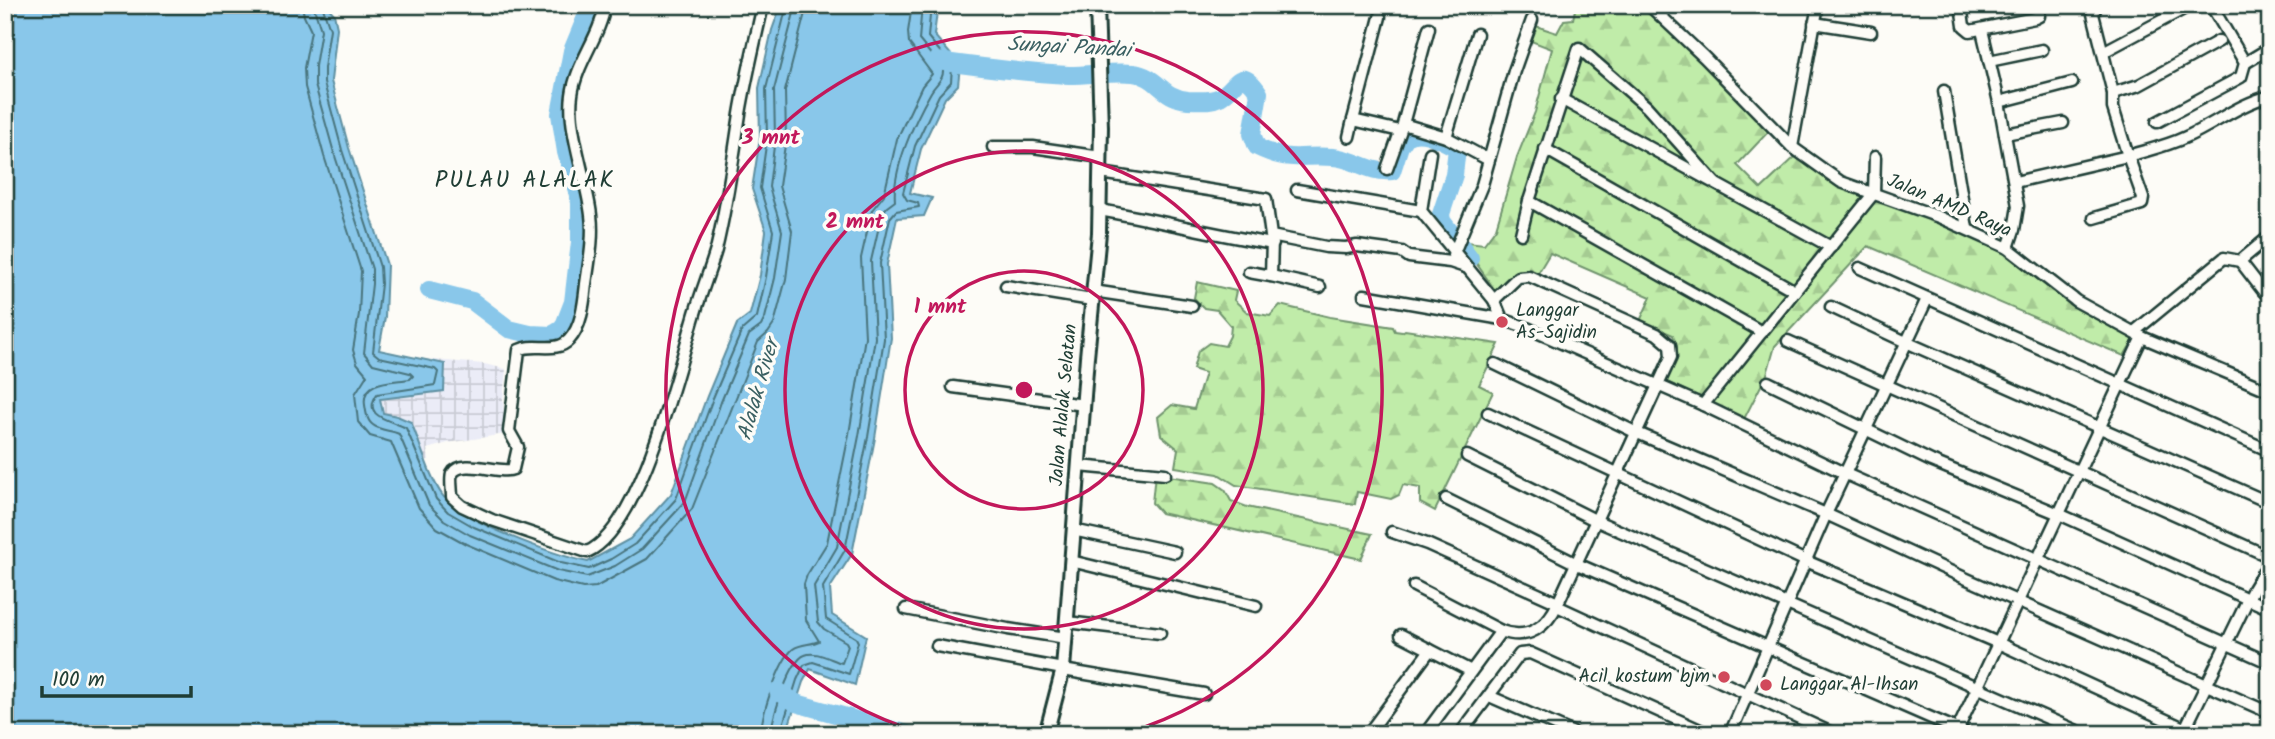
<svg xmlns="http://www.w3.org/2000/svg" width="2275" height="739" viewBox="0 0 2275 739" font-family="Kalam,sans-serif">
	<defs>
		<pattern id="industrial-grid" width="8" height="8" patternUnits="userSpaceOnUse" patternTransform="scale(1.75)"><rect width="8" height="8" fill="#ebecf7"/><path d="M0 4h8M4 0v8" fill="none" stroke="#c9cbd4"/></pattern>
		<pattern id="forest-firs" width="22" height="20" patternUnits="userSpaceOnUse" patternTransform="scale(1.75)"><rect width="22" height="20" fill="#c0eca9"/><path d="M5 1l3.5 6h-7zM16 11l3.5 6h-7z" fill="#a5cb92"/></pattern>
	</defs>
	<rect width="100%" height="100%" fill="#fdfcf7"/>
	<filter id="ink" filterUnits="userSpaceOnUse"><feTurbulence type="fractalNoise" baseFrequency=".0143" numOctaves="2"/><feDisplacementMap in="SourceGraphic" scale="14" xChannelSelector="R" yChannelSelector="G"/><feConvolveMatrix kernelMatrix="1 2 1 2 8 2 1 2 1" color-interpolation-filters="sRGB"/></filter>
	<g filter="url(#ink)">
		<!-- industrial -->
		<polygon fill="url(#industrial-grid)" points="422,359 484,364 506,369 503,400 505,434 448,443 427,449 429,460 415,461 379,423 377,396"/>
		<!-- forest -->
		<g fill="url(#forest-firs)" stroke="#70946e" stroke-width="2">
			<path d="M1576 5H1644L1731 89 1769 131 1737 165 1761 189 1797 155 1810 167 1838 185 1936 219 1968 234 2005 254 2067 302 2134 339 2124 356 1868 246 1775 346 1767 374 1744 419 1663 380 1677 348 1673 335 1640 321 1651 297 1550 253 1538 273C1518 271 1510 277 1495 290L1467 250 1468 242 1484 244 1496 228 1517 157 1535 112 1552 49 1531 41 1536 26 1557 33 1564 20 1573 19Z"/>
			<polygon points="1197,282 1236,291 1234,300 1247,312 1270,316 1280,305 1330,317 1393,327 1395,331 1402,332 1405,330 1499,344 1479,385 1493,392 1435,511 1420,503 1420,488 1403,485 1399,495 1391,499 1357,492 1355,504 1236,485 1218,474 1175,467 1178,449 1161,435 1158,417 1172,405 1194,409 1205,373 1193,369 1198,351 1209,343 1225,346 1230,336 1231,326 1217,310 1204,308 1194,298"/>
			<polygon points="1155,474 1215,483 1225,490 1231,501 1247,507 1372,534 1361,559 1161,513 1152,503"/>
		</g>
		<!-- water -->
		<path fill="#89c7ea" stroke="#5f90a1" stroke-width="2" d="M5 5 327 6 334 14 337 28 331 81 349 148 387 265 385 317 379 350 445 364 444 391 380 399 383 413 397 416 411 422C420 443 430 479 443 496 462 522 555 555 588 562L630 539 671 494 707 396 737 324 750 314 760 275 766 231 752 189 760 138 759 88 772 30 781 5H938L934 35 960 65 958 85 945 98 921 149 910 193 932 198 924 216 897 218 887 264 891 338 875 438 852 554 830 588 832 615 866 636 855 685 810 669 803 682 786 734H5Z"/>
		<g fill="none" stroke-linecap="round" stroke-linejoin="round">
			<!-- shore -->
			<g stroke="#49747d" stroke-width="2">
				<polyline points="302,5 304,16 311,31 304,68 305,87 324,156 361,271 359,314 353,350 357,363 367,375 355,394 358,422 370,436 391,442 419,508 437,528 466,544 554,581 583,588 596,587 647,559 692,509 758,342 768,333 774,324 786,279 792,231 779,186 786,138 785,91 807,5"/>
				<path d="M313 5 321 30 315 66V85L334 153 372 269V284L364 353 373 364 410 373 413 376 410 379C393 382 361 379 365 405 366 412 367 421 373 425 380 431 391 430 399 434L429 505 444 520 470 535 558 571 587 577 615 566 642 549 685 502 721 402 749 335 761 326 765 318 775 278 782 231 769 187 775 138 774 90 796 5"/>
				<path d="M322 5 330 29 324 68V83L342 150 380 267 381 284 373 352 379 357 435 369 438 372 435 385 377 394C361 418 392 420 406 428L436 499 448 512 474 527 561 563 589 569 611 559 635 544 676 499 713 398 742 330 757 317 766 277 773 231 760 188 767 138 766 89 787 5"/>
				<path d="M761 734C761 715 779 661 793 649 801 643 811 645 819 641L806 620 804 584 807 575 827 543 849 434 865 337 861 258 872 210 884 195 897 139 922 86 932 74 909 43 908 32 912 5"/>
				<path d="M771 734C772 718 790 660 805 655 816 650 831 660 842 663L848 646 846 642 824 629 818 622 814 586 837 547 859 436 875 338 871 261 882 213 887 207 895 201C892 169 915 120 931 92 936 83 944 80 943 69L919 40 922 5"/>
				<polyline points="780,734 797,680 804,665 813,662 849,674 858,642 856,638 826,619 823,587 845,550 868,437 884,339 880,263 890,218 896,211 919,207 918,203 907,200 903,193 915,146 939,95 951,82 952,66 928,37 931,5"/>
			</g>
			<!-- river -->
			<g stroke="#89c7ea" stroke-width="18">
				<path d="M937 61C980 67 1026 73 1069 75 1091 75 1112 71 1133 73 1159 76 1161 98 1188 100 1198 100 1210 102 1220 97 1237 88 1240 63 1259 93L1252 134 1257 147C1292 164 1300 154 1333 157 1354 158 1370 174 1392 171L1400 146 1407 136C1424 128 1442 141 1457 148L1454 175 1441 214 1442 221 1470 258"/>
				<polyline points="429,290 472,301 509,329 530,334 552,335 563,328 573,302 580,242 580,202 566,152 560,114 572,51 591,5"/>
				<polyline points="778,691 796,703 907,734"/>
			</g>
			<defs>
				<g id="minor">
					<path d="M605 5C600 37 576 63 572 95 567 129 587 180 591 215 594 237 589 262 586 284 584 302 582 326 569 340 556 354 534 342 519 350L509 431 518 447 513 469C501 475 461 457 452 474 450 478 452 491 452 497L462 506 492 520 587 552C641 529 679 365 696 310 702 290 710 270 716 250 727 205 733 159 740 114 746 78 755 41 763 5"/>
					<polyline points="1649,5 1704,57 1792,147 1841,182 1939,217 2008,248 2076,301 2142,337 2270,391"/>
					<polyline points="1961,5 1964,26 1970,31 2035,18 2039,16 2039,5"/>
					<polyline points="2097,5 2093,14 2113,93 2139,85 2219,41"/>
					<polyline points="2263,5 2270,17"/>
					<polyline points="1814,23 1871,32"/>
					<polyline points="1429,28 1403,124 1446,137 1489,160"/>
					<polyline points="1982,30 1999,102 2018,206 2014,230 2008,248"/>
					<polyline points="2103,52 2191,5"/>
					<polyline points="1989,61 2042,50"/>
					<polyline points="2245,63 2270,48"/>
					<polyline points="1944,91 1967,228"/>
					<path d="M2113 93V108L2128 156C2148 150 2167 146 2186 137 2215 124 2239 104 2270 96"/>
					<polyline points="1561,99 1831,247"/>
					<polyline points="1999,102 2072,83"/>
					<polyline points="1353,120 1380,17"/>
					<polyline points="2157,122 2241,77 2245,63 2211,5"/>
					<polyline points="2005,134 2063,123"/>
					<polyline points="1349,137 1353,120 1400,131"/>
					<polyline points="1446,137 1477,34"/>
					<polyline points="993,147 1033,147 1101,157"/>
					<polyline points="1792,147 1818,5"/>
					<polyline points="1545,149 1795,291"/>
					<polyline points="1430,153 1421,211 1494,300 1502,319 1525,327 1703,405 1846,474 2270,663"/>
					<polyline points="1387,169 1402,127"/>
					<polyline points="1101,173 1266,199 1271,236 1326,247 1346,248 1357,246 1402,252 1409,257 1450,262 1465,267"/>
					<polyline points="2015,182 2128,156 2143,198 2142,204 2094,218"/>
					<polyline points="1297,190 1421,211"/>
					<polyline points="1529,201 1762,332"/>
					<path d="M1099 210C1158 220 1215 235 1273 244"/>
					<polyline points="1521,234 1529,201 1579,48 1647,107 1715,183"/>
					<polyline points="1272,240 1271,276 1320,287"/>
					<polyline points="1453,255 1482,185 1514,71 1532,20"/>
					<polyline points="2240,261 2270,236"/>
					<polyline points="1860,268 2270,451"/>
					<polyline points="1249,272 1271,276"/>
					<polyline points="1006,286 1092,300"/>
					<polyline points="1093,291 1192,306"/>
					<polyline points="1364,295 1502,319"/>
					<polyline points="1494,300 1518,277 1529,276 1657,334 1670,345 1671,357 1558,603"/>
					<polyline points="1831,307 1906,342 2270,503"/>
					<polyline points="2134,332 2224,258 2240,261 2264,292 2270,288"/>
					<polyline points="1788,341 2270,557"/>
					<polyline points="1495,364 1635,432 1826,514 1967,579 2270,713"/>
					<polyline points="1768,382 1931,461 2059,514 2270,609"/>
					<polyline points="953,387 1084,405"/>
					<polyline points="1703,405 1874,193 1875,157"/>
					<polyline points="1488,413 1806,561 1998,643 2197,734"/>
					<polyline points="1467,456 1597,521 2084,734"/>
					<polyline points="1079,466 1165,474"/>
					<polyline points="1446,499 1577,564 1968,734"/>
					<polyline points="1073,530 1175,552"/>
					<path d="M1392 532 1427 544 1558 603C1547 627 1528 641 1501 631L1414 586"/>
					<polyline points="1071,561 1256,606"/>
					<polyline points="1557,606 1834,734"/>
					<polyline points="906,609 1008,629 1066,638"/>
					<polyline points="1067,622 1160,633"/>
					<polyline points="1401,635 1471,671"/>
					<polyline points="937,646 1063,669"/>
					<polyline points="1063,670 1204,694"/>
					<polyline points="1489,696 1576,734"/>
					<polyline points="1956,733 2142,337"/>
					<polyline points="2183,733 2253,589 2270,561"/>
					<polyline points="1368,734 1430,650"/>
					<polyline points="1425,734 1501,631"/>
					<polyline points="1460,734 1520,654 1530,653 1709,734"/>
					<polyline points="1730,734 1826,514 1927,299"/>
				</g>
				<polyline id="tertiary" points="1046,734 1063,669 1087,357 1099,233 1101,127 1097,5"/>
			</defs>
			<!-- minor casing -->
			<use href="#minor" stroke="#1f3d34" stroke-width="15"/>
			<!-- tertiary casing -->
			<use href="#tertiary" stroke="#1f3d34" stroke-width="18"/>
			<!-- minor -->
			<use href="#minor" stroke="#fdfcf7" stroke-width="10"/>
			<!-- tertiary -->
			<use href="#tertiary" stroke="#fdfcf7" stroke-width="12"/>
		</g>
	</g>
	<!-- distance rings -->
	<g fill="none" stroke="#c2185b" stroke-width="3.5">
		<circle cx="1024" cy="390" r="119"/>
		<circle cx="1024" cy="390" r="239"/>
		<path d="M922 733A358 358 0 1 1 1126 733"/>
	</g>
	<!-- markers -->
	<g fill="#d1495b" stroke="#fdfcf7" stroke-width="2.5">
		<circle cx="1502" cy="322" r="7"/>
		<circle cx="1724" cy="677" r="7"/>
		<circle cx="1766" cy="685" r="7"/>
	</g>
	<g text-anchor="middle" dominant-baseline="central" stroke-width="7" stroke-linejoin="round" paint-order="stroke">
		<!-- street labels -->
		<g font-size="19" fill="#1f3d34" stroke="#fdfcf7">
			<text transform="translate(1949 206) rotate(23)">Jalan AMD Raya</text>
			<text transform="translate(1064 405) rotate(-85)">Jalan Alalak Selatan</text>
		</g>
		<!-- poi labels -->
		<g font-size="19" fill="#1f3d34" stroke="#fdfcf7" text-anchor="start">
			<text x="1516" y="311">Langgar<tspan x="1516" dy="22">As-Sajidin</tspan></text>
			<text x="1710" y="677" text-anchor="end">Acil kostum bjm</text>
			<text x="1780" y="685">Langgar Al-Ihsan</text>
		</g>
		<!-- water labels -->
		<g font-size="21" font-style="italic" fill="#3a6062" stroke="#fdfcf7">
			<text transform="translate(1069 48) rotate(3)">Sungai Pandai</text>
			<text transform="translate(759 390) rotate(-74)">Alalak River</text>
		</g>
		<!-- quarter labels -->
		<g font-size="23" letter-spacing="2" fill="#1f3d34" stroke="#fdfcf7">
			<text x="525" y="181">PULAU ALALAK</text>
		</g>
	</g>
	<circle cx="1024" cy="390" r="10" fill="#c2185b" stroke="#fdfcf7" stroke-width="3.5"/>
	<g font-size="21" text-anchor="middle" font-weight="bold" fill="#c2185b" stroke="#fdfcf7" stroke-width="7" stroke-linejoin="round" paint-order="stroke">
		<text x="771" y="144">3 mnt</text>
		<text x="855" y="228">2 mnt</text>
		<text x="940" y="313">1 mnt</text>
	</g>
	<!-- margin -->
	<rect width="2275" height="739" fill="none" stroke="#fdfcf7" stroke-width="28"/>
	<rect x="14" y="14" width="2247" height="711" fill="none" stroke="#1f3d34" stroke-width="2.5" filter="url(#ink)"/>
	<!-- scale -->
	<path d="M42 686v10h149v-10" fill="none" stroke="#1f3d34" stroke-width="3.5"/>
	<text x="52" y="686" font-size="21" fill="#1f3d34" stroke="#fdfcf7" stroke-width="5" paint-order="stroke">100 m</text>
</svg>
